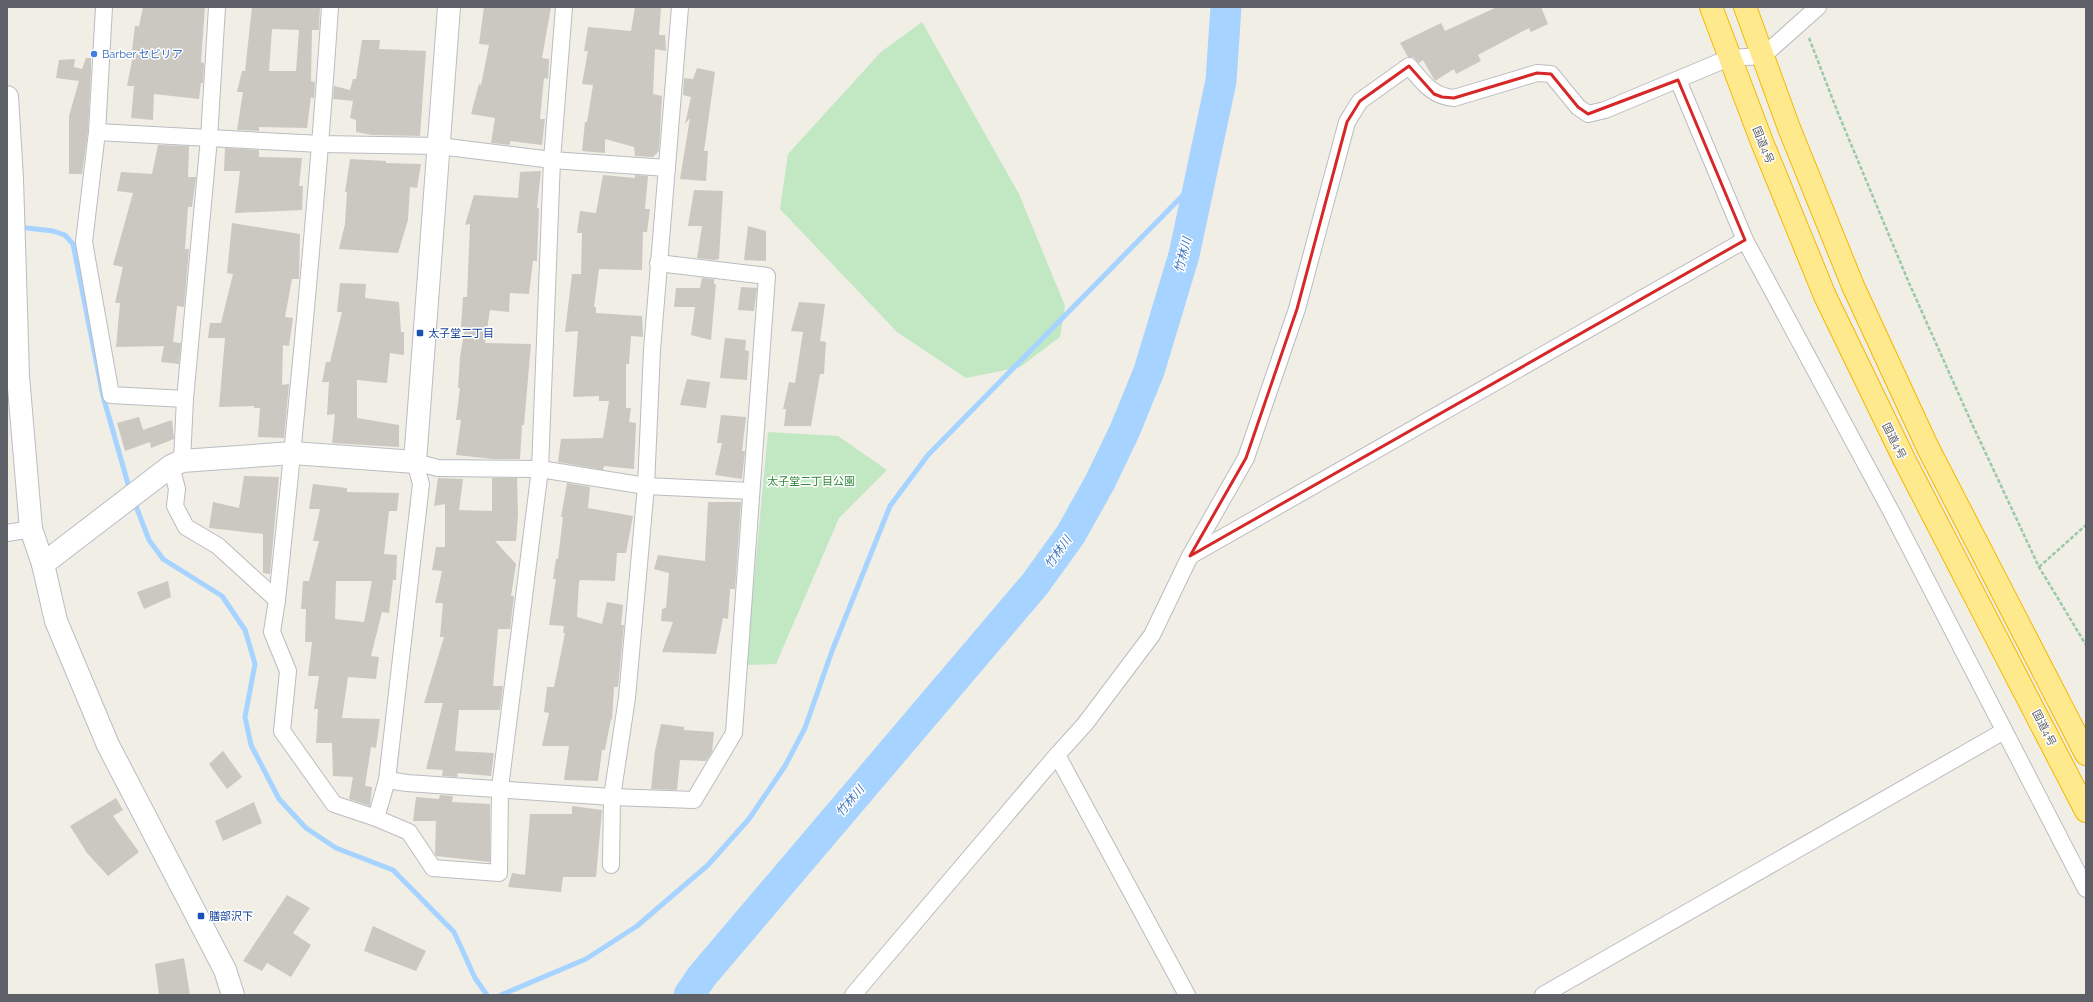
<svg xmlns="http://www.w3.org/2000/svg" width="2093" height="1002" viewBox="0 0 2093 1002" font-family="Raleway,'Noto Sans JP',sans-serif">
	<rect width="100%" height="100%" fill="#f0eee5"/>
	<!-- green -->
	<g fill="#c1e8c3">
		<polygon points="922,22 1019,194 1065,306 1060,337 1020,367 966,378 897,332 780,209 788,154 881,52"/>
		<polygon points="768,432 838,436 887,470 839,518 776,664 746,665"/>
	</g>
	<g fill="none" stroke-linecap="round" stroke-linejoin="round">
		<!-- stream -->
		<g stroke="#a6d3ff" stroke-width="5">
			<polyline points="18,227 53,231 65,235 73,244 103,396 130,491"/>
			<polyline points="134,501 149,540 163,559 222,596 245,630 255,664 245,717 251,745 279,799 306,828 336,848 393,870 454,932 475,978 487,995"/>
			<polyline points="501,995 586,959 637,926 708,865 749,819 785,766 805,728 832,651 890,506 928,455 1194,184 1200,180"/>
		</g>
		<!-- river -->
		<polyline stroke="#a6d3ff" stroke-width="31" points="689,995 702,976 1035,584 1071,534 1100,482 1125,430 1149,371 1184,255 1221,81 1226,7"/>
	</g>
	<!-- building -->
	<g fill="#cbc8c2" fill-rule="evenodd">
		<polygon points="143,7 205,7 201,62 204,63 203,83 201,83 199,99 154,94 153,120 131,118 134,86 127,86 134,51 132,50 135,26 139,26"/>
		<path d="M252 7H320L319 30H312L311 81 315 82 314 98 311 97 307 128 259 127V131L237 130 243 92H237L242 71H245ZM272 29 299 30 296 71H269Z"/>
		<polygon points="484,7 551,7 542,58 549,59 548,79 544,78 540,119 545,119 542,145 510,141 510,145 491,143 495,118 471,114 479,84 481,85 489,45 479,44"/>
		<polygon points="635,7 661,7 659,35 665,35 666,51 655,49 653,94 662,96 659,151 653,157 635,156 634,147 605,139 605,153 582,151 585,122 587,122 593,85 582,84 588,51 584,51 588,27 631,31"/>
		<polygon points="1497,7 1541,7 1548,24 1531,32 1529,28 1478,55 1481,61 1456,74 1454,69 1435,81 1423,60 1419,63 1413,57 1408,57 1400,43 1441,23 1445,31"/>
		<polygon points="362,40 380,40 379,49 426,51 420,136 372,135 356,132 356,120 350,118 353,101 333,99 334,86 350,90 353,79 356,79"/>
		<polygon points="86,58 91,58 91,70 88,131 82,174 69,174 69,116 79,81 56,78 59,60 75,59 74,67 82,69"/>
		<polygon points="697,68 715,72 704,151 708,151 706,181 680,179 690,118 685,124 691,97 683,95 684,78 693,79"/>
		<polygon points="158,145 189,146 188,177 196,177 192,207 188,207 185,249 189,249 184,307 177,306 173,342 181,343 179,364 161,362 164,346 116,347 120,303 115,303 123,267 113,265 133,193 117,191 121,172 152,174"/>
		<polygon points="225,148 259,150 259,157 302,158 299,186 303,186 302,210 235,213 240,171 224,171"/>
		<polygon points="350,159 386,161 386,163 421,164 417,188 410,187 408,220 398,253 339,249 345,224 347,192 345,192"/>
		<polygon points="541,171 537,208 539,208 537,261 533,261 529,294 510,293 509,312 490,310 485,343 531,344 524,425 522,425 520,459 493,459 456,455 461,420 456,420 460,388 458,388 460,357 465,327 461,327 463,297 467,297 470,224 465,225 474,195 518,198 520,172"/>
		<polygon points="603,175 635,178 635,175 648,176 645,209 650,209 647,232 643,232 642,270 599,269 594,307 596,307 596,313 642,316 643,337 631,336 629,364 626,364 626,408 631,408 629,422 636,423 634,469 604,466 603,470 558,462 561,439 603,438 609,401 599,401 599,396 573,397 578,331 565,332 572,274 581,274 582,233 577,233 580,211 596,213"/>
		<polygon points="694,190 723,191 719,259 715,260 697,258 702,226 688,226"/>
		<polygon points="232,223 300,234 299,279 292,279 285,317 293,318 289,346 283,345 282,385 289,384 284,438 258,437 260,408 254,408 254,406 219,407 225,338 208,338 210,323 221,323 233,274 227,273"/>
		<polygon points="748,226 766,231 766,261 744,260"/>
		<polygon points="702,278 714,279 714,284 716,284 711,340 691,335 695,307 674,307 676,288 700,288"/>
		<polygon points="340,283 366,284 365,298 399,302 401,332 404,332 404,355 390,353 387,383 357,380 357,418 399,425 399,447 332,443 335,414 327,415 329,382 322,382 326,362 330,362 342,312 337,312"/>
		<polygon points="741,287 757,288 754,311 738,310"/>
		<polygon points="799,302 825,304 820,341 826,342 824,374 820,374 811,426 784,426 786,409 783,409 789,382 795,383 803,332 791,331"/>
		<polygon points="725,338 746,340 745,350 749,351 747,380 720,378"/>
		<polygon points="687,379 710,382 706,408 680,405"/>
		<polygon points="721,415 746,417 742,451 745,451 742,479 715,475 722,443 717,443"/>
		<polygon points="139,417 143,430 172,420 174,439 151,448 150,442 125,451 117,423"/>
		<polygon points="244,476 279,477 270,574 263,573 263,534 209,528 213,502 239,508"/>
		<polygon points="438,478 463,479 459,510 492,511 492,478 517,478 518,514 516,541 495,541 516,564 511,596 514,596 510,629 498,629 493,686 503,686 500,710 459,710 455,751 494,753 491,776 458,773 457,777 442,776 443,770 426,769 443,703 424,703 444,637 440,637 443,603 435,603 442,571 432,570 436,547 445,547 445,504 434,506"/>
		<polygon points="567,483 590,487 588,508 633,516 626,553 617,553 615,581 580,580 579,582 577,617 602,624 607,602 623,605 621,625 624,625 618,687 614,687 612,720 611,719 605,750 602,750 598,781 564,780 569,746 542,746 549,713 544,712 547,687 554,687 565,633 563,633 564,626 549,625 556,579 553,579 556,559 558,559 563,517 561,517"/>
		<path d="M313 484 347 488V492L399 493 397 511H389L384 554 397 555 396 580H393L389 613 382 612 371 656 379 657 376 679 348 677 342 718 380 719 376 748 371 747 365 786 372 787 370 806 349 799 353 777 333 776 332 743H316L318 709H314L319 676H308L312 642H305L306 609H301L303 581H309L319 541H313L320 509H309ZM336 581H372L364 622 335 619Z"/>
		<polygon points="708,502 741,502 735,589 730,589 728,619 723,618 716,654 662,652 673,622 661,621 662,609 666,608 669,573 654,569 658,555 705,561"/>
		<polygon points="168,581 171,597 144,609 137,592"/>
		<polygon points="661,724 684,727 684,730 714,732 712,752 706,761 680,760 677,790 651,789 655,751"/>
		<polygon points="223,751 242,777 227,789 209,764"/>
		<polygon points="440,795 453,796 452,802 490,804 490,862 436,856 435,853 436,821 413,821 416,797 439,799"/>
		<polygon points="116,798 123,810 113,816 139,852 108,876 87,853 70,826"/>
		<polygon points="254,802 262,823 223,841 215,821"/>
		<polygon points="572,806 602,810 596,877 563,877 561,892 508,887 512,873 525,875 530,814 572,814"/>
		<polygon points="287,895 310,908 293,933 311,945 291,977 267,963 262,971 243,961"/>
		<polygon points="373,926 426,951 416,971 364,951"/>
		<polygon points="184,958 190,995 159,995 155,964"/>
	</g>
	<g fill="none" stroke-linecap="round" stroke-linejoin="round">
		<defs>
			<g id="street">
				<polyline points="104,7 97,132 84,242 111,395 185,399"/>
				<polyline points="1678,80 1745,240"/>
				<polyline points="97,132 321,144 439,146 552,160 667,168"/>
				<polyline points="182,461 185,399 209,138 217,7"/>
				<polyline points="415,462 438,468 540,469 646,486 751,491"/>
				<polyline points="171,466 177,489 175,506 186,527 218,546 277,600 272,632 288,671 282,731 334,804 376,818 387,780 421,484 415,462"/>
				<polyline points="7,533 31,529"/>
				<polyline points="1190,556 1745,240 1892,513 2086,889"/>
				<path d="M277 600C298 402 317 205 330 7"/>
				<polyline points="1057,755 1187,995"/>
				<polyline points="387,780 407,783 612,797 694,800 734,733 767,276 658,263"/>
				<polyline points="376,818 409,832 433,868 499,873 500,788 540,469 552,160 564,7"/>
				<polyline points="611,865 612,797 627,698 646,486 652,350 680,7"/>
				<path d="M853 995 1057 755 1085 724 1152 635 1190 556 1246 458 1297 309 1347 122 1360 101 1409 66C1423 82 1431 96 1454 98L1537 73 1551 74 1578 107 1588 114 1605 110 1729 58 1763 56 1818 7"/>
				<polyline points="1543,995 2004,731"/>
			</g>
			<g id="secondary">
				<polyline points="7,97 12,179 18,376 31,529 43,564 56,621 108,745 225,970 233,995"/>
				<polyline points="43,564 171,466 182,461 293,453 415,462 449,7"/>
			</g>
			<g id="highway">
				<polyline points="1711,7 1762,142 1825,296 1905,461 2086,811"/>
				<polyline points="1745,7 1789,128 1853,286 1928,448 2086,754"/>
			</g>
		</defs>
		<!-- street casing -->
		<use href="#street" stroke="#babcc1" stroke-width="18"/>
		<!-- secondary casing -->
		<use href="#secondary" stroke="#babdc3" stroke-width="24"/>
		<!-- highway casing -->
		<use href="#highway" stroke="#f5b700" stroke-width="24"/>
		<!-- path -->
		<g stroke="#9ac9aa" stroke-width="2.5" stroke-dasharray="4 2" stroke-linecap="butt">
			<polyline points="1809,38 1838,113 1909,283 1973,426 2039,567 2086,645"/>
			<polyline points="2039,567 2086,525"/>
		</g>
		<!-- street -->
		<use href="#street" stroke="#fff" stroke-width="16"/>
		<!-- secondary -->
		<use href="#secondary" stroke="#fff" stroke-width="22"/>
		<!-- highway -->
		<use href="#highway" stroke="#ffe98d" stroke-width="22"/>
	</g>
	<!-- marked area -->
	<path fill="none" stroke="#d62828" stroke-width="3" stroke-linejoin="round" d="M1409 66 1434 94 1442 97 1454 98 1537 73 1551 74 1578 107 1588 114 1678 80 1745 240 1190 556 1246 458 1297 309 1347 122 1360 101Z"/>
	<!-- markers -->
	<circle fill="#3f7fe0" stroke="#fff" stroke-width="1.5" cx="94" cy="54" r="4"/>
	<g fill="#1a4fb4" stroke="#fff" stroke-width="1.5">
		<rect x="416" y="329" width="8" height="8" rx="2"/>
		<rect x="197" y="912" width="8" height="8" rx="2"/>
	</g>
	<g text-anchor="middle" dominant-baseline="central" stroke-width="3" stroke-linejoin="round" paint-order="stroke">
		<!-- shop labels -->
		<g font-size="11" fill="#366cbe" stroke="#fff" text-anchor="start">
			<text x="102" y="54">Barber セビリア</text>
		</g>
		<!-- street labels -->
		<g font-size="11" fill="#5d6066" stroke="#fff">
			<text transform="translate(1763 145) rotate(68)">国道4号</text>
			<text transform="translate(1894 441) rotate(63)">国道4号</text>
			<text transform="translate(2044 728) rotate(63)">国道4号</text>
		</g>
		<!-- transit labels -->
		<g font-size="11" fill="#164399" stroke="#fff" text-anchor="start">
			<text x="428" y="333">太子堂二丁目</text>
			<text x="209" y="916">膳部沢下</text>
		</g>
		<!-- park labels -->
		<g font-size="11" fill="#32873c" stroke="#fff">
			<text x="811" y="481">太子堂二丁目公園</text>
		</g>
		<!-- water labels -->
		<g font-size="12" font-style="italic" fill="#4077be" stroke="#fff">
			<text transform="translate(1183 255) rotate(-76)">竹林川</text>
			<text transform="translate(1058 552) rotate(-54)">竹林川</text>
			<text transform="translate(850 801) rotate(-50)">竹林川</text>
		</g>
	</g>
	<!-- border -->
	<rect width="2093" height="1002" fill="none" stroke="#5d6066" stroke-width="16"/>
</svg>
